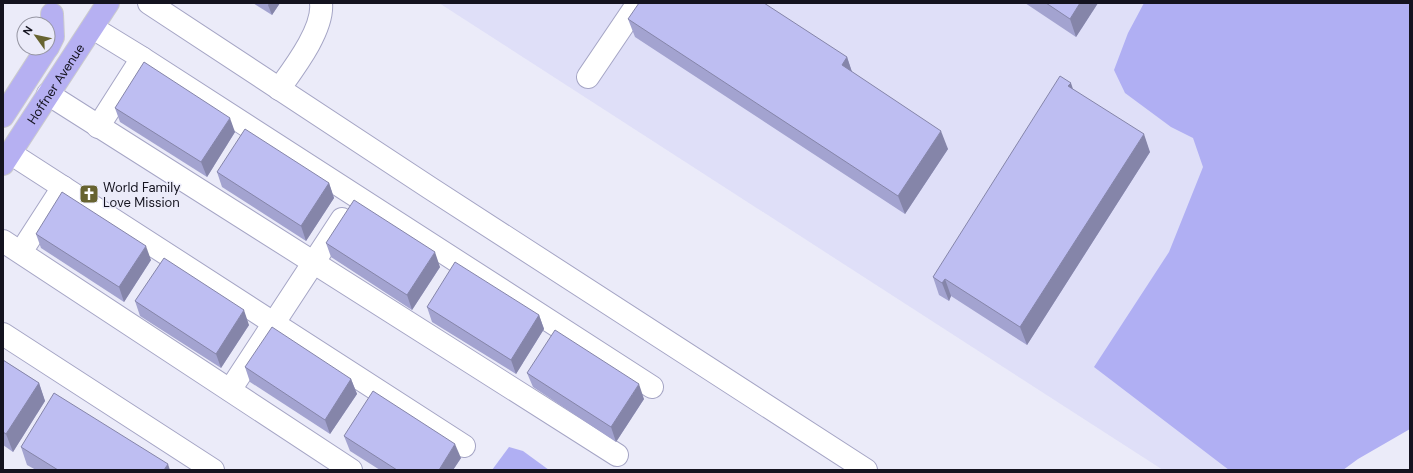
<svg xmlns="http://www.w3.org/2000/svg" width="1413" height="473" viewBox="0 0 1413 473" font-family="'DM Sans',sans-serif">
	<rect width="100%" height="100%" fill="#ebebf9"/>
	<!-- built -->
	<polygon fill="#dfdff8" points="439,3 1214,3 1410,254 1289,470 1163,470"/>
	<!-- forest -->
	<g fill="#b0aff3">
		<polygon points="1144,3 1410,3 1410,429 1358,459 1343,470 1229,470 1094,367 1169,252 1203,167 1193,138 1171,127 1125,93 1114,70 1128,33"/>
		<polygon points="509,447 523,451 549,470 492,470"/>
	</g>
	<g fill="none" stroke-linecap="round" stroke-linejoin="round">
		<defs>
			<g id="minor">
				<polyline points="149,3 430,188 866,470"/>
				<polyline points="93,28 142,58"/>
				<polyline points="588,77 638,3"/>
				<path d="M279 89C294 68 324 29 321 3"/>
				<polyline points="48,94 617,455"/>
				<polyline points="98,127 142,58 652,387"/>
				<polyline points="10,153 464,446"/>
				<polyline points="3,241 351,470"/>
				<polyline points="21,252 63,187"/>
				<polyline points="3,334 213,470"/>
				<polyline points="230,390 342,219"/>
			</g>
			<g id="major">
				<polyline points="48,47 53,37 52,14"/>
				<polyline points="3,116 47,48"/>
				<path id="s1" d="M3 164 108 3"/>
			</g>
		</defs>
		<!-- minor casing -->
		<use href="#minor" stroke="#a5a5c5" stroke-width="24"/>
		<!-- major casing -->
		<use href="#major" stroke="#cbcbce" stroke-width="24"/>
		<!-- minor -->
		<use href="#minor" stroke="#fff" stroke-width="22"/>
		<!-- major -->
		<use href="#major" stroke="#b6b0f2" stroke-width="22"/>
	</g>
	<!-- wall -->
	<g fill="#a3a3d0">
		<polygon points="253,3 280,3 272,15"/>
		<polygon points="1025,3 1098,3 1076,37"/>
		<polygon points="628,19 847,57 852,72 948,149 905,214 635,37"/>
		<polygon points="1073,89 1150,152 1027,345 951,296 949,301 939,295 933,277"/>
		<polygon points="115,108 235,132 207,177 120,122"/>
		<polygon points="217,172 329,183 334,198 306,241 222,187"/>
		<polygon points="36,234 151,260 124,302 41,248"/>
		<polygon points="326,243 440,267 412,310 331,257"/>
		<polygon points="135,301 249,325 221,368 140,316"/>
		<polygon points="427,307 539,315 544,329 516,374 432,322"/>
		<polygon points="3,360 39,383 45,401 13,452 3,445"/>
		<polygon points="245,367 351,379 357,394 330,434 250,382"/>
		<polygon points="527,373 644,399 616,442 533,387"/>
		<polygon points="344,436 461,458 453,470 380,470 350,451"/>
		<polygon points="21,447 170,470 36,470 27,465"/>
	</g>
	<!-- shaded-wall -->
	<g fill="#8585a9">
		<polygon points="269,3 280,3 272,15 268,5"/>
		<polygon points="1080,3 1098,3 1076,37 1070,19"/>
		<polygon points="847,57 853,75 842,65"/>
		<polygon points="1071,83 1077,101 1068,86"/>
		<polygon points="230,118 235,132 207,177 201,162"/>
		<polygon points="941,131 948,149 905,214 898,196"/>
		<polygon points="1144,134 1150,152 1027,345 1020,327"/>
		<polygon points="329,183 334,198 306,241 301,226"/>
		<polygon points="146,246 151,260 124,302 119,287"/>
		<polygon points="435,252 440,267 412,310 407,295"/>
		<polygon points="945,279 951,296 949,301 942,283"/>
		<polygon points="244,310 249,325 221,368 216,354"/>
		<polygon points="539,315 544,329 516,374 511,360"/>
		<polygon points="351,379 357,394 330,434 325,420"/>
		<polygon points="39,383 45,401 13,452 6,434"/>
		<polygon points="639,384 644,399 616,442 611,427"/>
		<polygon points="455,444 461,458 453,470 439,470"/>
		<polygon points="168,464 170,470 164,470"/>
	</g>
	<!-- building -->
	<g fill="#bebef2" stroke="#8585a9">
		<polygon points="639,3 764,3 847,57 842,65 941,131 898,196 628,19"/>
		<polygon points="1046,3 1080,3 1070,19"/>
		<polygon points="144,62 230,118 201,162 115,108"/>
		<polygon points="1060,76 1071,83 1068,86 1144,134 1020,327 945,279 942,283 933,277"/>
		<polygon points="245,129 329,183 301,226 217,172"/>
		<polygon points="62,192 146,246 119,287 36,234"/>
		<polygon points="354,200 435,252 407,295 326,243"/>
		<polygon points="164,258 244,310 216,354 135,301"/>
		<polygon points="455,262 539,315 511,360 427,307"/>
		<polygon points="272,327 351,379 325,420 245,367"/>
		<polygon points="555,330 639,384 611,427 527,373"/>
		<polygon points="3,360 39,383 6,434 3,432"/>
		<polygon points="373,391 455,444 439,470 397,470 344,436"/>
		<polygon points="54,393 168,464 164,470 58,470 21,447"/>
	</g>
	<!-- icons -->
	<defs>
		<symbol id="church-square" viewBox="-11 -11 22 22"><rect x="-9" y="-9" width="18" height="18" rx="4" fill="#676330" stroke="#ebebf9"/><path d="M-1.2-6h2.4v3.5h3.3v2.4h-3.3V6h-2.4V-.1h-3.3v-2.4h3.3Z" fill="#fff"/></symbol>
	</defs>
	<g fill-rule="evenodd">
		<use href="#church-square" x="78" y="183" width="22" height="22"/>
	</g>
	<g text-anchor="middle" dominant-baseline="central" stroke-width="3" stroke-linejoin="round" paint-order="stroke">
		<!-- street labels -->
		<g font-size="13" fill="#14131f" stroke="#ebebf9">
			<text stroke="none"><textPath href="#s1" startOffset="96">Hoffner Avenue</textPath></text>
		</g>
		<!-- poi labels -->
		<g font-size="13" fill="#14131f" stroke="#ebebf9" text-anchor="start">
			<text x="103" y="187">World Family<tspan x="103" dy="15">Love Mission</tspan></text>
		</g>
	</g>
	<!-- border -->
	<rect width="1413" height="473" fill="none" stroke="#14131f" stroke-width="8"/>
	<!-- north arrow -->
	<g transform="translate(36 36) rotate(303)"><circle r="19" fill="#ebebf9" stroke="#9595a2"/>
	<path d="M0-3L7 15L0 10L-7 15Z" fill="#676330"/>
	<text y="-6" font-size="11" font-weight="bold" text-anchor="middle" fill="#14131f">N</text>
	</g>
</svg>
